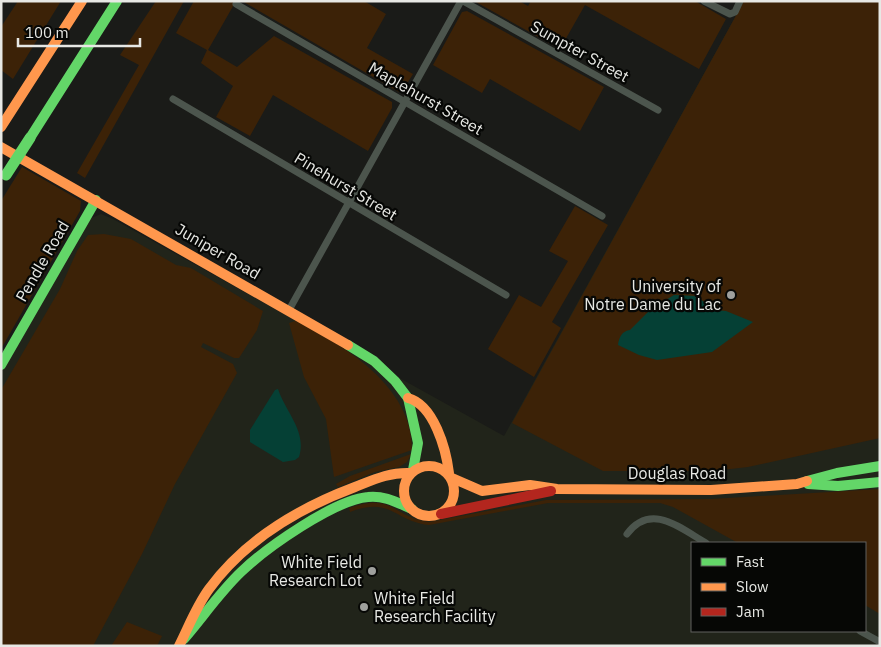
<svg xmlns="http://www.w3.org/2000/svg" width="881" height="647" viewBox="0 0 881 647" font-family="'IBM Plex Sans',sans-serif">
	<rect width="100%" height="100%" fill="#1a1b18"/>
	<!-- built -->
	<path fill="#21241a" fill-rule="evenodd" d="M744 1H880V646H1V372L89 219 101 214 113 219 504 436ZM692 543H865V631H692Z"/>
	<!-- green -->
	<g fill="#3c2207">
		<polygon points="18,1 61,1 13,79 1,70 1,27"/>
		<polygon points="156,1 184,1 85,178 77,173 139,65 120,55"/>
		<polygon points="194,1 236,1 208,50 237,67 274,36 392,102 392,108 368,151 273,95 250,136 216,117 233,86 201,63 207,50 176,33"/>
		<polygon points="242,1 364,1 386,14 367,48 413,74 403,90 399,92"/>
		<polygon points="474,1 519,1 528,6 531,1 695,1 726,19 699,69 585,5 560,49"/>
		<polygon points="744,1 880,1 880,438 748,467 713,471 603,471 512,423"/>
		<polygon points="467,11 604,87 580,131 490,79 482,93 433,65 462,12"/>
		<polygon points="22,167 81,201 80,211 1,349 1,201"/>
		<polygon points="575,206 608,225 552,322 561,328 534,377 488,349 519,295 541,307 568,261 549,251"/>
		<polygon points="104,234 131,239 176,265 191,268 263,311 257,330 239,358 234,358 203,343 201,347 233,364 237,373 175,484 142,554 93,646 1,646 1,390 60,289 77,251 88,235"/>
		<path d="M295 321C304 323 314 330 322 335 364 359 413 397 412 450L334 477 326 419 304 377 289 323Z"/>
		<polygon points="411,454 407,462 399,467 375,472 338,487 336,484 350,476"/>
		<path d="M880 489V614L865 605V543H738L673 507 660 503H548L429 525C393 521 392 496 350 512L349 508C394 492 392 517 429 522L546 500 711 499Z"/>
		<polygon points="127,622 162,636 157,646 111,646"/>
	</g>
	<!-- water -->
	<g fill="#054035">
		<path d="M674 295 696 296 715 310 726 311 753 322 712 352 657 360 639 355 618 345C619 337 622 331 630 330L651 309Z"/>
		<path d="M278 389C286 413 307 431 299 457L295 460 283 462 250 442V430L275 390Z"/>
	</g>
	<g fill="none" stroke-linecap="round" stroke-linejoin="round">
		<!-- street -->
		<g stroke="#4c554d" stroke-width="7">
			<polyline points="463,1 658,110"/>
			<polyline points="704,1 730,14 735,12 740,1"/>
			<polyline points="236,4 602,216"/>
			<polyline points="173,99 506,295"/>
			<polyline points="289,310 461,1"/>
			<path d="M627 534C651 502 680 528 706 543"/>
			<polyline points="860,631 880,642"/>
		</g>
		<!-- fast -->
		<g stroke="#63d668" stroke-width="10">
			<polyline points="30,138 117,1"/>
			<polyline points="348,345 374,361 395,381 408,398 418,443 413,470"/>
			<polyline points="1,365 96,200"/>
			<polyline points="807,481 837,473 880,466"/>
			<polyline points="808,484 838,486 880,482"/>
			<path d="M184 639C203 617 220 592 241 572 266 548 334 500 368 497 384 495 398 503 412 509"/>
		</g>
		<!-- slow -->
		<g stroke="#ff974d" stroke-width="10">
			<polyline points="1,127 82,1"/>
			<polyline points="1,147 348,345"/>
			<path d="M408 398C434 405 446 449 449 473"/>
			<circle cx="429" cy="491" r="25"/>
			<polyline points="452,478 482,491 530,485 557,489 711,490 797,484 807,481"/>
			<path d="M179 646C189 626 196 607 209 589 245 540 299 508 355 487 373 480 390 472 410 473"/>
		</g>
		<!-- jam -->
		<polyline stroke="#b3261e" stroke-width="10" points="441,514 551,491"/>
		<!-- fast-bridge -->
		<polyline stroke="#63d668" stroke-width="11" points="6,175 30,138"/>
	</g>
	<!-- markers -->
	<g fill="#9fa09d" stroke="#060705" stroke-width="2">
		<circle cx="731" cy="295" r="5"/>
		<circle cx="372" cy="571" r="5"/>
		<circle cx="364" cy="607" r="5"/>
	</g>
	<g text-anchor="middle" dominant-baseline="central" stroke-width="4.5" stroke-linejoin="round" paint-order="stroke">
		<!-- street labels -->
		<g font-size="16" fill="#e7e8e4" stroke="#060705">
			<text transform="translate(580 51) rotate(29)">Sumpter Street</text>
			<text transform="translate(426 98) rotate(30)">Maplehurst Street</text>
			<text transform="translate(346 186) rotate(31)">Pinehurst Street</text>
			<text transform="translate(218 251) rotate(30)">Juniper Road</text>
			<text transform="translate(42 261) rotate(-60)">Pendle Road</text>
			<text x="677" y="473">Douglas Road</text>
		</g>
		<!-- poi labels -->
		<g font-size="16" fill="#e7e8e4" stroke="#060705" text-anchor="end">
			<text x="721" y="286">University of<tspan x="721" dy="18">Notre Dame du Lac</tspan></text>
			<text x="362" y="562">White Field<tspan x="362" dy="18">Research Lot</tspan></text>
			<text x="374" y="598" text-anchor="start">White Field<tspan x="374" dy="18">Research Facility</tspan></text>
		</g>
	</g>
	<!-- border -->
	<rect width="881" height="647" fill="none" stroke="#e7e8e4" stroke-width="5"/>
	<!-- legend -->
	<rect x="691" y="542" width="175" height="90" fill="#060705" stroke="#60615e"/>
	<rect x="701" y="558" width="25" height="8" fill="#63d668" stroke="#60615e"/>
	<text x="736" y="567" font-size="15" fill="#e7e8e4">Fast</text>
	<rect x="701" y="583" width="25" height="8" fill="#ff974d" stroke="#60615e"/>
	<text x="736" y="592" font-size="15" fill="#e7e8e4">Slow</text>
	<rect x="701" y="608" width="25" height="8" fill="#b3261e" stroke="#60615e"/>
	<text x="736" y="617" font-size="15" fill="#e7e8e4">Jam</text>
	<!-- scale -->
	<path d="M18 38v8h122v-8" fill="none" stroke="#e7e8e4" stroke-width="2.5"/>
	<text x="25" y="38" font-size="15" fill="#e7e8e4" stroke="#060705" stroke-width="4" paint-order="stroke">100 m</text>
</svg>
